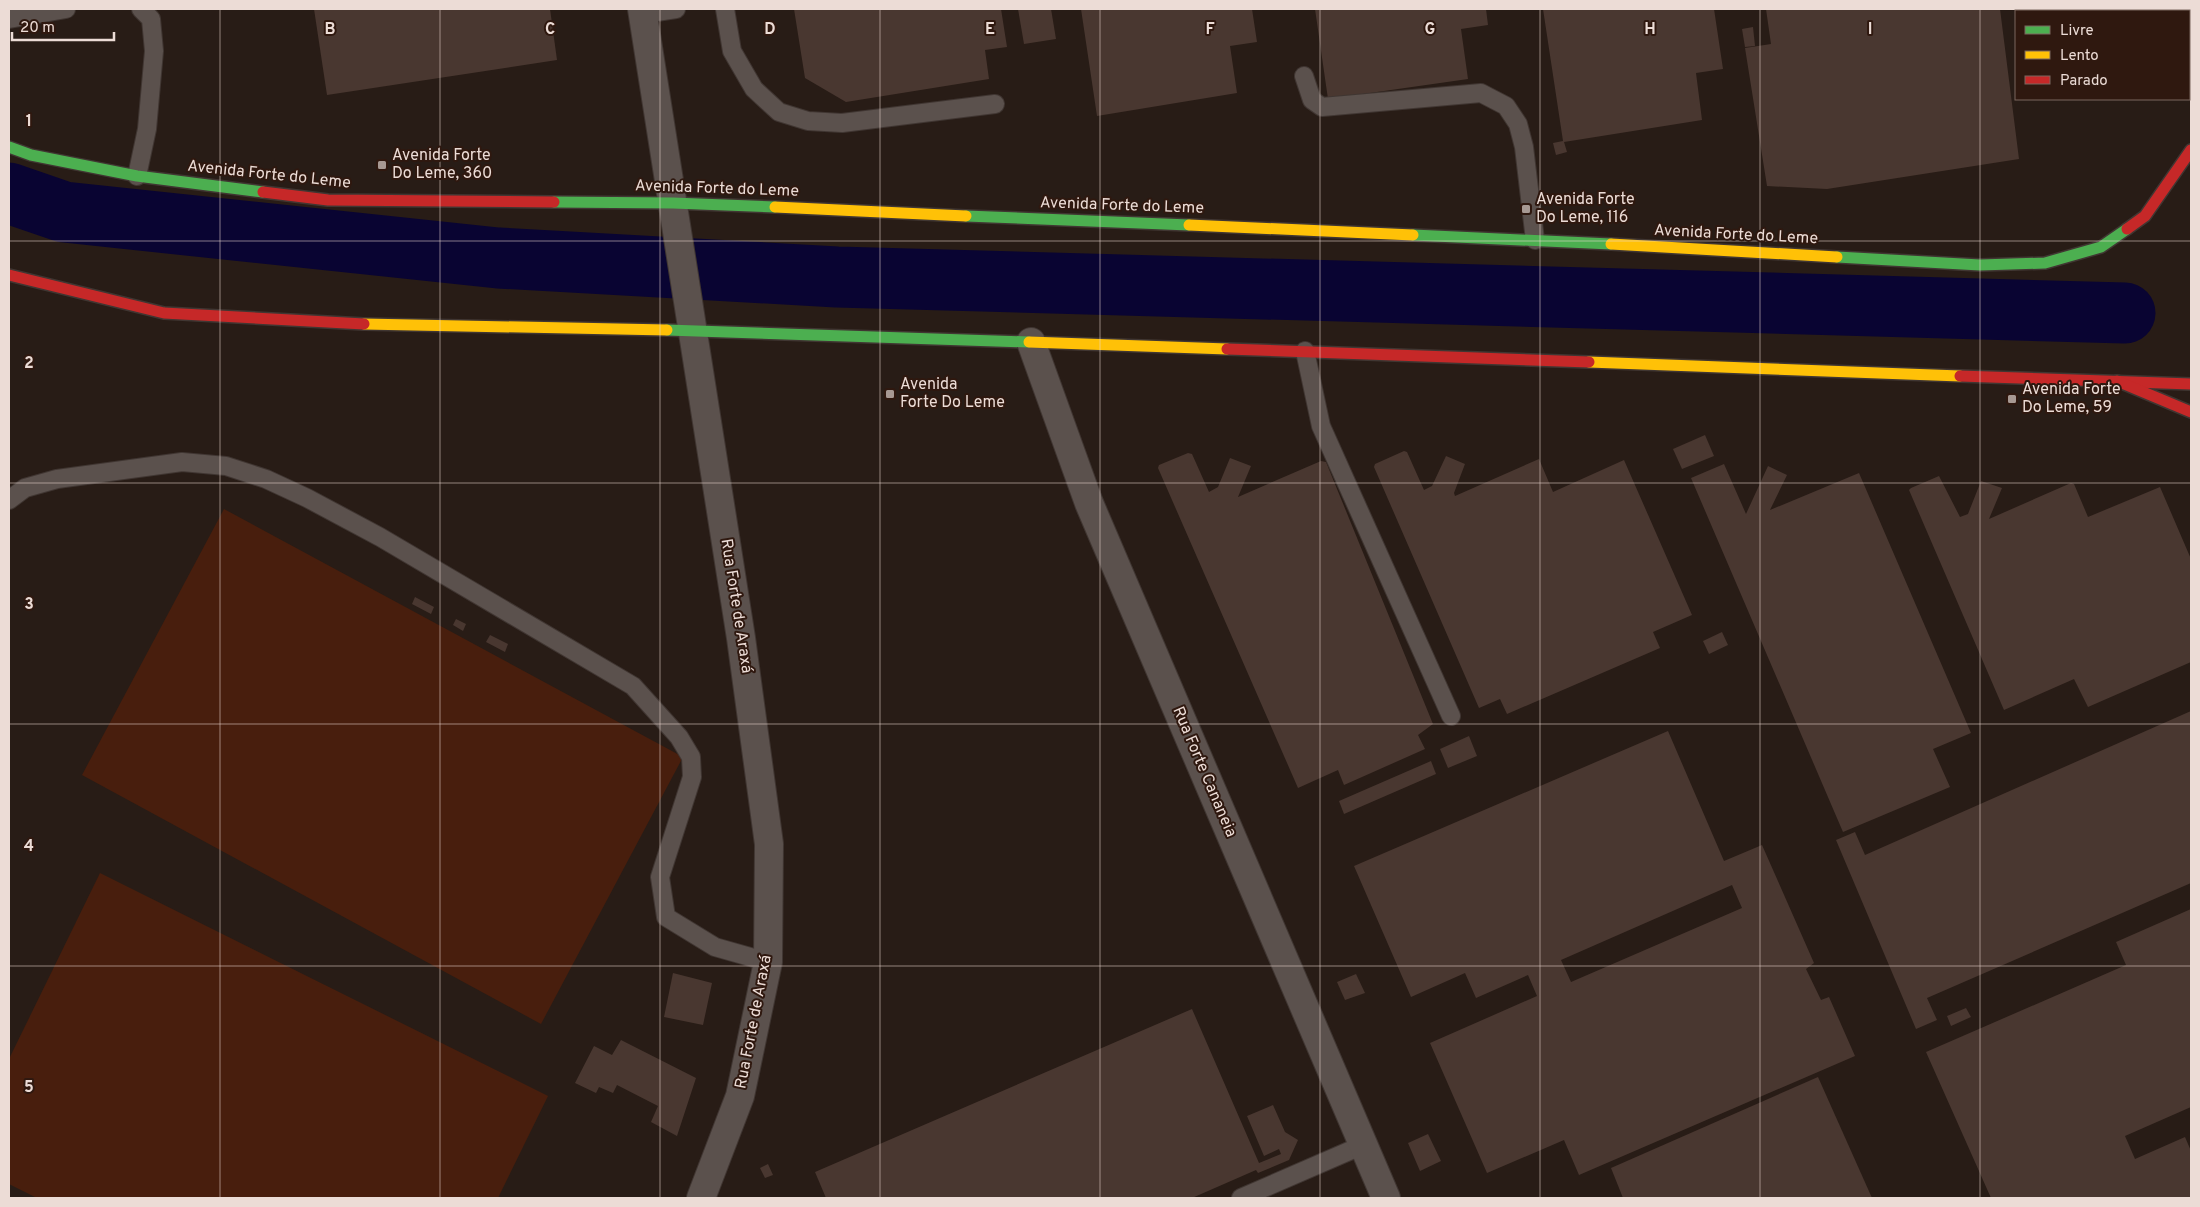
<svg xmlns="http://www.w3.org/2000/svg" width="2200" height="1207" viewBox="0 0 2200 1207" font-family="Overpass,sans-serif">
	<rect width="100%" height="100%" fill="#281c16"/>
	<!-- grass -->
	<g fill="#481e0d">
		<polygon points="224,509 683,757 541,1024 82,775"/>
		<polygon points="100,873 548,1096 498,1198 37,1198 9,1184 9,1059"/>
	</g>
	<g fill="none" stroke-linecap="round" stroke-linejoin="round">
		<!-- river -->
		<polyline stroke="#090432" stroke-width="61" points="9,193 64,212 498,258 837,277 2125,313"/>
	</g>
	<!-- building -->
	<g fill="#493730" fill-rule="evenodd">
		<polygon points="314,9 550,9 557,60 327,95"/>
		<polygon points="794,9 1001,9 1007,47 985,50 989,79 846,102 805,78"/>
		<polygon points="1018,9 1051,9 1056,39 1024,44"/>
		<polygon points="1081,9 1252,9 1257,42 1230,46 1237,93 1097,116"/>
		<polygon points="1315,9 1486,9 1488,25 1461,29 1468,79 1328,99"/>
		<polygon points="1543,9 1714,9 1723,69 1696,73 1702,120 1564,142 1567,152 1556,155 1553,143 1563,141"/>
		<polygon points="1766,9 2000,9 2019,159 1827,189 1767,186 1745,48 1771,44"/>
		<polygon points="1753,27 1755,46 1745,47 1742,29"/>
		<polygon points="1705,435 1714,456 1682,469 1673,449"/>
		<polygon points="1404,451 1407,452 1424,490 1432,486 1446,456 1465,464 1454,493 1455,496 1539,459 1553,492 1624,460 1692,615 1653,632 1660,648 1507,714 1500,699 1479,708 1374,467 1375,464"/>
		<polygon points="1188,453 1192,454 1209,492 1218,487 1230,458 1251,466 1238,497 1321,461 1326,462 1433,724 1418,735 1425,749 1344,785 1338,770 1298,788 1158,468 1159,465"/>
		<polygon points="1724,464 1746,514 1768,466 1787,475 1770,510 1859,473 1971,733 1933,749 1950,787 1843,832 1691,478"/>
		<polygon points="1939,476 1960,517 1968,514 1981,481 2002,488 1989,519 2071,483 2074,484 2088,517 2160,487 2191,559 2191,662 2088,707 2074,679 2004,710 1909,490 1911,488"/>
		<polygon points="415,597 434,607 431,614 412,604"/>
		<polygon points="456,619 466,624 463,631 453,625"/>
		<polygon points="1722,632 1728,645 1709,654 1703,641"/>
		<polygon points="490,635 508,644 505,652 486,642"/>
		<polygon points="2191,711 2191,883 1927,998 1937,1020 1916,1029 1836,840 1855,832 1865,855"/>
		<path d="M1668 731 1724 861 1762 845 1814 963 1806 969 1821 1000 1829 997 1855 1056 1579 1175 1564 1140 1487 1173 1430 1043 1537 996 1528 975 1476 998 1465 973 1411 997 1354 866ZM1732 885 1742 908 1571 982 1561 960Z"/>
		<polygon points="1469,736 1477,756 1448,768 1440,749"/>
		<polygon points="1431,761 1436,774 1344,814 1339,801"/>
		<polygon points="2191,909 2191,1107 2125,1136 2135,1159 2185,1137 2191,1151 2191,1198 1991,1198 1926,1052 2126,965 2116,942"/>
		<polygon points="673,973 712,983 703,1025 664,1017"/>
		<polygon points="1356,974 1365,993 1345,1000 1337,982"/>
		<polygon points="1966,1008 1971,1017 1951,1026 1947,1016"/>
		<polygon points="1192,1009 1259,1163 1281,1154 1279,1149 1264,1156 1247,1116 1273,1105 1285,1132 1298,1140 1289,1160 1258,1173 1256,1170 1192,1198 826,1198 815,1172"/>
		<polygon points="621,1040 696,1078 677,1136 651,1122 658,1106 617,1085 613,1093 599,1087 596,1093 575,1083 594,1046 612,1055"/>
		<polygon points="1818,1077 1872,1198 1623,1198 1611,1168"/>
		<polygon points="1428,1134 1441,1161 1420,1171 1408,1143"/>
		<polygon points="768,1164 773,1175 765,1178 760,1168"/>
	</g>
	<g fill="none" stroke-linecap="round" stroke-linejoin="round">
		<defs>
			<g id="lane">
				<polyline points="725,9 732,51 754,89 779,112 808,121 842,123 995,104"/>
				<polyline points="643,14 676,9"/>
				<polyline points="9,19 66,9"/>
				<polyline points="1304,76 1312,100 1322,107 1481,93 1506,106 1518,124 1524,147 1535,240"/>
				<polyline points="137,176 147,129 154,51 151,19 141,9"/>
				<polyline points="1305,351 1321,426 1451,716"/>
				<polyline points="9,500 25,488 57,479 182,462 226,466 266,479 307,498 380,537 633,686 679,737 691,757 692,777 660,877 666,917 715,947 768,962"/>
				<polyline points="1241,1198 1363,1145"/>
			</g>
			<g id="street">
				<polyline points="642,9 741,638 769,844 768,962 740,1096 701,1198"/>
				<polyline points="1031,342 1089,503 1386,1198"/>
			</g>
			<g id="fast">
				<polyline points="9,147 31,155 137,176 263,192"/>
				<polyline points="554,202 673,203 775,207"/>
				<polyline points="966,216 1189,225"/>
				<polyline points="1413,235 1611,244"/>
				<polyline points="1837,257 1980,265 2045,263 2101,247 2127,229"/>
				<polyline points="667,330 1029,342"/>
			</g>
			<g id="slow">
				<polyline points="2189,76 2191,91"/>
				<polyline points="775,207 966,216"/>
				<polyline points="1189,225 1413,235"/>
				<polyline points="1611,244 1837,257"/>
				<polyline points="364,324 667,330"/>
				<polyline points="1029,342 1227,349"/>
				<polyline points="1589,362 1960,376"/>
			</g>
			<g id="jam">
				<polyline points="2177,9 2177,11"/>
				<polyline points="263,192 328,200 554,202"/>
				<polyline points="2127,229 2145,216 2191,150"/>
				<polyline points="9,275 164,313 364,324"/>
				<polyline points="1227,349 1589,362"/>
				<polyline points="1960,376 2191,384"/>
				<polyline points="2117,381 2191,412"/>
			</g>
		</defs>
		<!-- lane casing -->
		<use href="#lane" stroke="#403632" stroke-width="20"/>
		<!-- street casing -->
		<use href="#street" stroke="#403632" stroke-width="30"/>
		<!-- fast casing -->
		<use href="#fast" stroke="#403632" stroke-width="14"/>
		<!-- slow casing -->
		<use href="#slow" stroke="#403632" stroke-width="14"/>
		<!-- jam casing -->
		<use href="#jam" stroke="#403632" stroke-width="14"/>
		<!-- lane -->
		<use href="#lane" stroke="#5b514d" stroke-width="18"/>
		<!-- street -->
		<use href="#street" stroke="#5b514d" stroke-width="28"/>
		<!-- fast -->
		<use href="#fast" stroke="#4caf50" stroke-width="11"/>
		<!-- slow -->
		<use href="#slow" stroke="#ffc107" stroke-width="11"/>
		<!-- jam -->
		<use href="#jam" stroke="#c62828" stroke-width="11"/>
	</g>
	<!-- grid -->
	<path fill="none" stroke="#ecdcd6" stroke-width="1" stroke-opacity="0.55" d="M220 9V1198M440 9V1198M660 9V1198M880 9V1198M1100 9V1198M1320 9V1198M1540 9V1198M1760 9V1198M1980 9V1198M9 241H2191M9 483H2191M9 724H2191M9 966H2191"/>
	<!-- markers -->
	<g fill="#a79993" stroke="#2f180f" stroke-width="2">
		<rect x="377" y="160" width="10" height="10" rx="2.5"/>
		<rect x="1521" y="204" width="10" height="10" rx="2.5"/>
		<rect x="885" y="389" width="10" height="10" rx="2.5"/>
		<rect x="2007" y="394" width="10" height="10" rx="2.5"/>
	</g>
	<g text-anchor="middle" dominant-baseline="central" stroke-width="4" stroke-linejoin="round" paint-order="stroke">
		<!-- poi labels -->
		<g font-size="16" fill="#ecdcd6" stroke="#2f180f" text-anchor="start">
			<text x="392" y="156">Avenida Forte<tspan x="392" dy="18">Do Leme, 360</tspan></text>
			<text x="1536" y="200">Avenida Forte<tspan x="1536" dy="18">Do Leme, 116</tspan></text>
			<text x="900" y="385">Avenida<tspan x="900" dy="18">Forte Do Leme</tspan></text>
			<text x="2022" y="390">Avenida Forte<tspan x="2022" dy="18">Do Leme, 59</tspan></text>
		</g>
		<!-- street labels -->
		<g font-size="16" fill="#ecdcd6" stroke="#2f180f">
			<text transform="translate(269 175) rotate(6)">Avenida Forte do Leme</text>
			<text transform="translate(717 189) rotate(2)">Avenida Forte do Leme</text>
			<text transform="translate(1122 206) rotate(2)">Avenida Forte do Leme</text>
			<text transform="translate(1736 235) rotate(3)">Avenida Forte do Leme</text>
			<text transform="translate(736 606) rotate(81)">Rua Forte de Araxá</text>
			<text transform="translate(1204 772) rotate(67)">Rua Forte Cananeia</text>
			<text transform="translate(754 1022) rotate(-79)">Rua Forte de Araxá</text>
		</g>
	</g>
	<g font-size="16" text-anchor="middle" font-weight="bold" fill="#ecdcd6" stroke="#2f180f" stroke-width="4" stroke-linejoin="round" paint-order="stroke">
		<text x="330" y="34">B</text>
		<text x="550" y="34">C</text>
		<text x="770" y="34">D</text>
		<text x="990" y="34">E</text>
		<text x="1210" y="34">F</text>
		<text x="1430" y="34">G</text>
		<text x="1650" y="34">H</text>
		<text x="1870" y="34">I</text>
		<text x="29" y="126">1</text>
		<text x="29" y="368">2</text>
		<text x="29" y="609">3</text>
		<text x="29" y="851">4</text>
		<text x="29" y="1092">5</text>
	</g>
	<!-- border -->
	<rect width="2200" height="1207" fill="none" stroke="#ecdcd6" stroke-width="20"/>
	<!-- legend -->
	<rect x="2015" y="10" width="175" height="90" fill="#2f180f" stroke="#7b665f"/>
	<rect x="2025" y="26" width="25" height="8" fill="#4caf50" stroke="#7b665f"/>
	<text x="2060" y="35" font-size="15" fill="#ecdcd6">Livre</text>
	<rect x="2025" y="51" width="25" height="8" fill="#ffc107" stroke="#7b665f"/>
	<text x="2060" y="60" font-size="15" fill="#ecdcd6">Lento</text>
	<rect x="2025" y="76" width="25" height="8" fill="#c62828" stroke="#7b665f"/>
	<text x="2060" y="85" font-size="15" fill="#ecdcd6">Parado</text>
	<!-- scale -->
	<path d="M12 32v8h102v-8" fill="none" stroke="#ecdcd6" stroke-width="2.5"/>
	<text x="20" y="32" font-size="15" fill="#ecdcd6" stroke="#2f180f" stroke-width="4" paint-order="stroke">20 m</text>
</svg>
